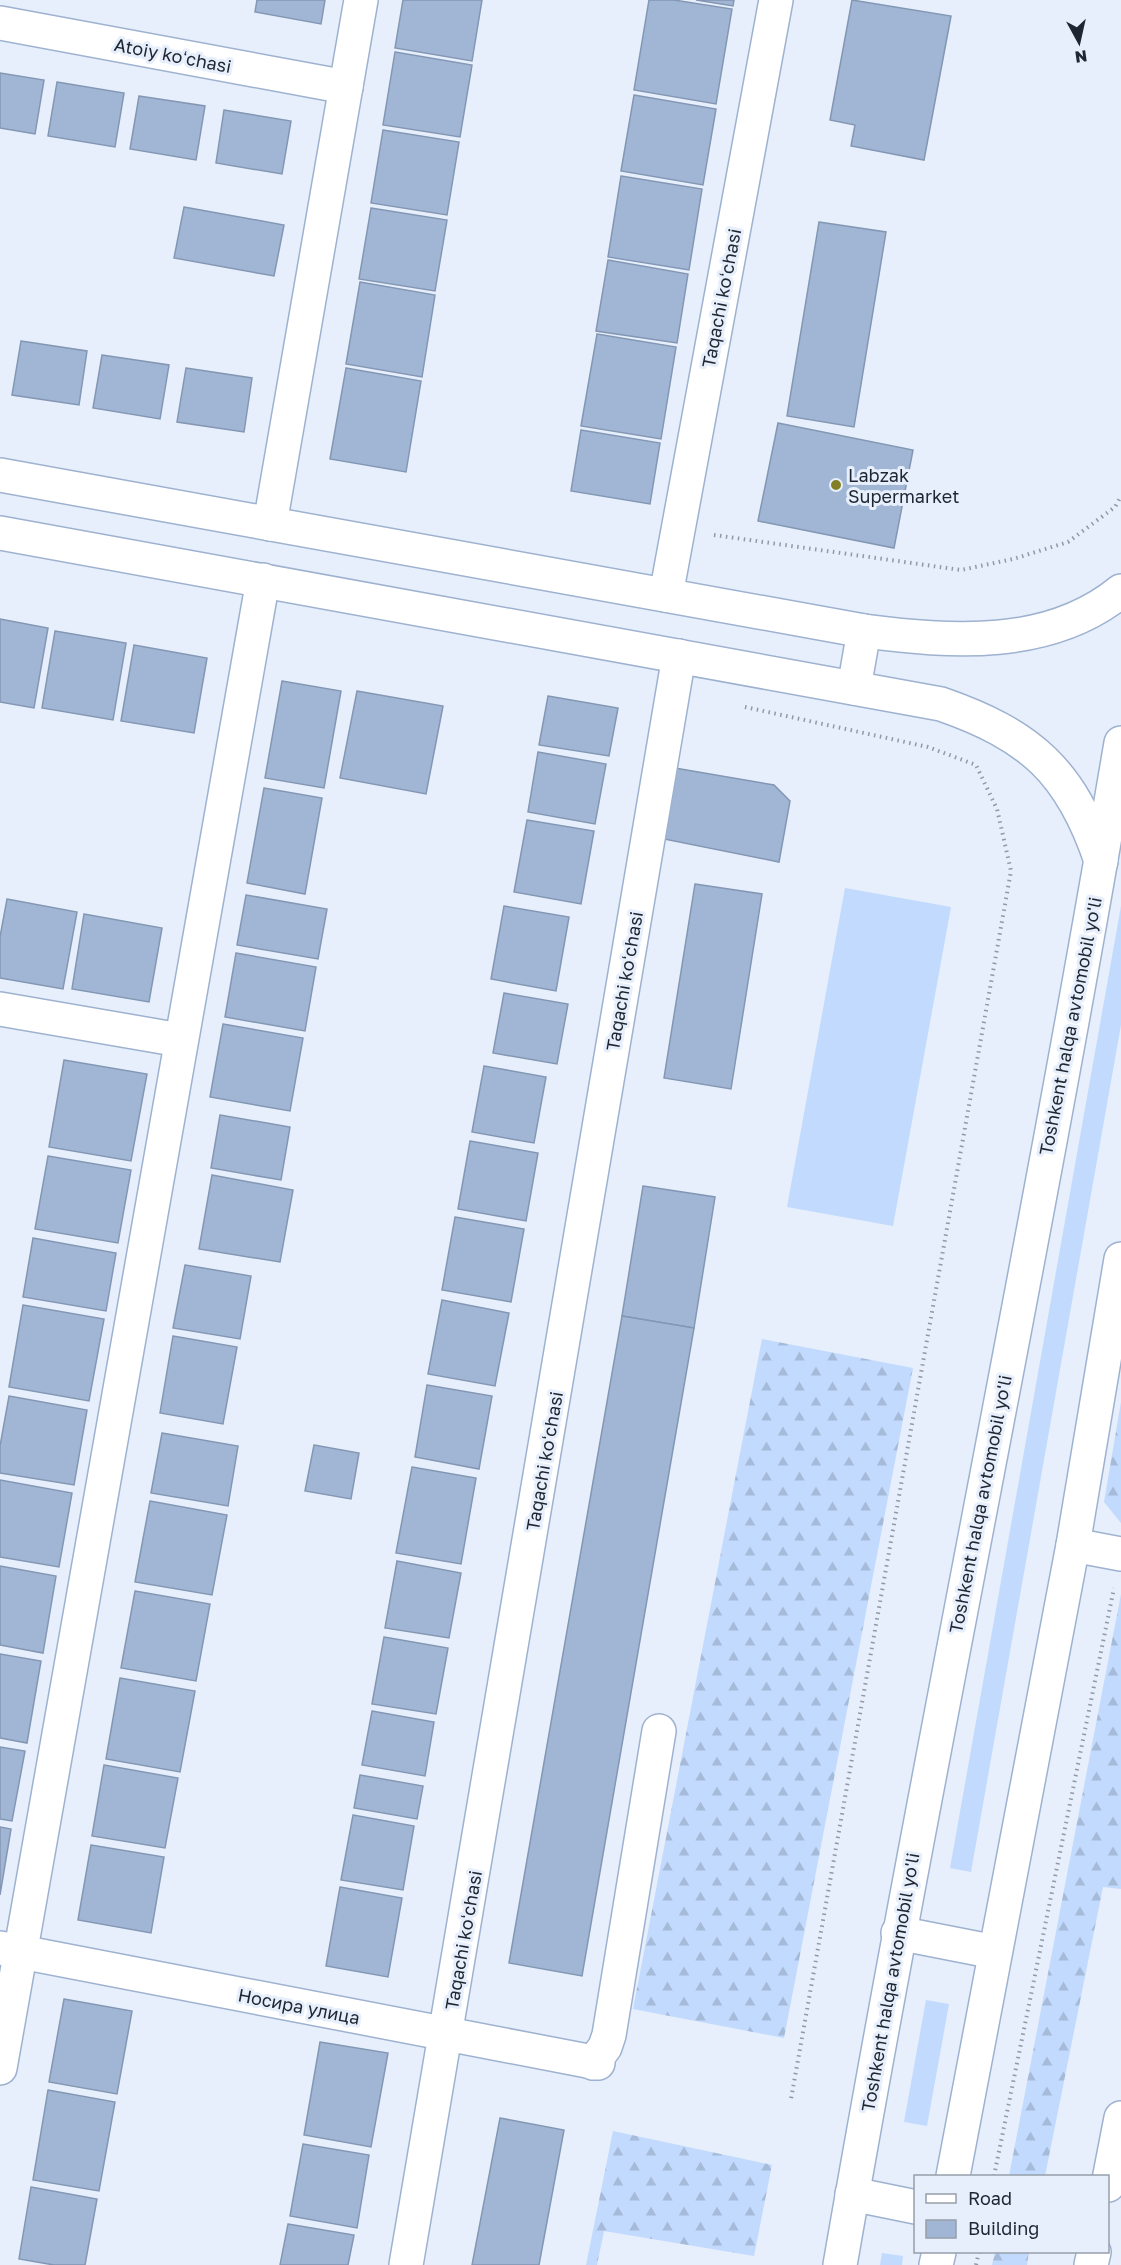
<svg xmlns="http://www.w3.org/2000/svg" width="1121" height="2265" viewBox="0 0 1121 2265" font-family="'Golos Text',sans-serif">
	<defs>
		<pattern id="forest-firs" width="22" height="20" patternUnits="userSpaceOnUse" patternTransform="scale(1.5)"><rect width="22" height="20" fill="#c2dafd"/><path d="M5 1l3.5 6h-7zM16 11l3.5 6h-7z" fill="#a6bbd9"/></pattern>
	</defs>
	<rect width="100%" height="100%" fill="#e6effb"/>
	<!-- grass -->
	<g fill="#c2dafd">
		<polygon points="845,888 951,907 893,1226 787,1207"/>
		<polygon points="1121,906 1121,1025 971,1872 950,1868"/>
		<polygon points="926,2000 949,2004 927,2126 904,2122"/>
		<polygon points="882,2253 903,2256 902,2265 880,2265"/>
	</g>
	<!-- forest -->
	<g fill="url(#forest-firs)">
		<polygon points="762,1339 913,1368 784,2038 633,2009"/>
		<polygon points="1121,1402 1121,1523 1104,1502"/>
		<polygon points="1121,1594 1121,1889 1103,1887 1045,2176 1009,2176"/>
		<polygon points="613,2131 772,2165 754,2256 604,2231 597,2265 586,2265"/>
		<polygon points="995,2252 1029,2252 1027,2265 992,2265"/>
	</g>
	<!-- building -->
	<g fill="#a1b6d4" stroke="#8397b4" stroke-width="1.5">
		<polygon points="257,0 325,0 321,24 255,12"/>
		<polygon points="403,0 482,0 472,61 395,48"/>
		<polygon points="649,0 674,0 732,9 716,104 634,90"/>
		<polygon points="696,0 734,0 733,6"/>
		<polygon points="852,0 951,16 924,160 851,146 855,125 830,120"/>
		<polygon points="395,52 472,65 460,137 383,125"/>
		<polygon points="0,73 44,80 35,134 0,128"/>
		<polygon points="57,82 124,93 115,147 48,136"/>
		<polygon points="634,95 716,109 703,185 621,171"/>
		<polygon points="139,96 205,106 196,160 130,149"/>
		<polygon points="224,110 291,121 282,174 216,163"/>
		<polygon points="383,130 459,142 447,215 371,203"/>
		<polygon points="621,176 702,189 689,270 608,257"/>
		<polygon points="184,207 284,225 274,276 174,258"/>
		<polygon points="371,208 447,220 435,291 359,279"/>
		<polygon points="819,222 886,232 854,427 787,416"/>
		<polygon points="608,260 688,274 677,343 596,331"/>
		<polygon points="360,282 435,295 422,377 346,364"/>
		<polygon points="597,334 676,347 661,439 581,426"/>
		<polygon points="21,341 87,351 79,405 12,395"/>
		<polygon points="102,355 169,365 160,419 93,408"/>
		<polygon points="186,368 252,378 244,432 177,422"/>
		<polygon points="346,368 421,381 406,472 330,459"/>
		<polygon points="778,423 913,450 894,548 758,521"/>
		<polygon points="581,430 660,443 650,504 571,491"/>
		<polygon points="0,619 48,628 34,708 0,702"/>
		<polygon points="55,631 126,643 113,720 42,708"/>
		<polygon points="134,645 207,658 194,733 121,721"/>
		<polygon points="282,681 341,691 324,788 265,778"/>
		<polygon points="357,691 443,706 426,794 340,778"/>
		<polygon points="548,696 618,708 609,756 539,745"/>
		<polygon points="538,752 606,764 595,824 528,812"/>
		<polygon points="669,767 774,785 790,801 779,862 654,837"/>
		<polygon points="264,788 322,798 305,894 247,883"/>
		<polygon points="527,820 594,831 581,904 514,892"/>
		<polygon points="695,884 762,894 731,1089 664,1078"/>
		<polygon points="246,895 327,909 318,959 237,945"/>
		<polygon points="7,899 77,912 63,989 0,978 0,937"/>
		<polygon points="504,906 569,917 556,991 491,979"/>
		<polygon points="84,914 162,928 149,1002 72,989"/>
		<polygon points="236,953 316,967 305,1031 225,1017"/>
		<polygon points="504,993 568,1004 557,1064 493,1053"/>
		<polygon points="223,1024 303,1038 290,1111 210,1097"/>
		<polygon points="64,1060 147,1074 131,1161 49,1147"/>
		<polygon points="484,1066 546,1077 534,1143 472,1132"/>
		<polygon points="220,1115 290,1127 281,1180 211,1168"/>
		<polygon points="470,1141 538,1153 526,1221 458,1209"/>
		<polygon points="48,1156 131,1170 118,1243 35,1229"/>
		<polygon points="212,1175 293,1190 280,1262 199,1249"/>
		<polygon points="643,1186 715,1197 694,1328 622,1316"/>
		<polygon points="455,1217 524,1229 511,1302 442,1290"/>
		<polygon points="33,1238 116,1253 106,1311 23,1297"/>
		<polygon points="185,1265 251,1276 240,1339 173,1328"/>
		<polygon points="442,1300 509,1313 495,1386 428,1374"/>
		<polygon points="23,1305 104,1319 89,1401 9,1387"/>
		<polygon points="622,1316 694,1328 582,1976 509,1963"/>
		<polygon points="173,1336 237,1347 223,1424 160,1413"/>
		<polygon points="427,1385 492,1396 479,1469 415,1457"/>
		<polygon points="9,1396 87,1410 74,1485 0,1473 0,1446"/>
		<polygon points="162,1433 238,1446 228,1506 151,1493"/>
		<polygon points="314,1445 359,1453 351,1499 305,1491"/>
		<polygon points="412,1467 476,1478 461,1564 396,1553"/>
		<polygon points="0,1480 72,1493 59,1567 0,1557"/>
		<polygon points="150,1501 227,1515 212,1595 135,1582"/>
		<polygon points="397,1561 461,1573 449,1638 385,1628"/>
		<polygon points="0,1566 56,1576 43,1653 0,1645"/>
		<polygon points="135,1591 210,1604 196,1681 121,1668"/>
		<polygon points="384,1637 448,1648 436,1714 372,1704"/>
		<polygon points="0,1654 41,1661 27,1743 0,1738"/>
		<polygon points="120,1678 195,1691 180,1772 106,1759"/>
		<polygon points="372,1711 434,1722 425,1776 362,1765"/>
		<polygon points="0,1747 25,1751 12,1821 0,1819"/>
		<polygon points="104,1765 178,1778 165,1848 92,1836"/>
		<polygon points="360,1775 423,1786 417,1819 354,1808"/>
		<polygon points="353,1815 414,1826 403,1890 341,1880"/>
		<polygon points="0,1827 11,1829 0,1895"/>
		<polygon points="91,1845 164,1857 151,1933 78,1920"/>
		<polygon points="340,1887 402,1898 388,1977 326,1966"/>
		<polygon points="64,1999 132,2011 117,2094 49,2082"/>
		<polygon points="320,2042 388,2053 371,2147 304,2135"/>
		<polygon points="48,2090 115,2102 99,2191 33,2180"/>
		<polygon points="500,2118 564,2130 539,2265 472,2265"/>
		<polygon points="303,2144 369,2155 357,2228 290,2216"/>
		<polygon points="31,2187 97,2199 85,2265 54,2265 19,2259"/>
		<polygon points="288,2224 354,2235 348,2265 280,2265"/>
	</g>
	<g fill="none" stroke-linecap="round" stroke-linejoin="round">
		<defs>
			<g id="minor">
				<polyline points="0,23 346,87"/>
				<polyline points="270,524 361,0"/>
				<polyline points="666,595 776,0"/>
				<polyline points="0,1009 180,1040"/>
				<polyline points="1073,1545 1121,1554"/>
				<polyline points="0,1948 598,2063"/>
				<polyline points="593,2063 605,2047 609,2035 659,1731"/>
				<polyline points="0,2068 263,580"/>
				<polyline points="1108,2185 1121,2118"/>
				<polyline points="406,2265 679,656"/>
				<polyline points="1091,2265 1094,2252"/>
			</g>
			<g id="major">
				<path d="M0 475 864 631C951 642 1049 650 1121 591"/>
				<path d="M0 533 941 704C1030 735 1071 771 1101 861"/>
				<polyline points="854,688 864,631"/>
			</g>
			<g id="highway">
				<polyline points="898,1933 995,1952"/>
				<polyline points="953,2176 1073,1545 1121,1259"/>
				<polyline points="852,2194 916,2207"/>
				<path d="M840 2265C928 1757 1035 1252 1121 743"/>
				<polyline points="936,2265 939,2252"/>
			</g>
		</defs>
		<!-- minor casing -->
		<use href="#minor" stroke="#9eb2d0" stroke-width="36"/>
		<!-- major casing -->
		<use href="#major" stroke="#9eb2d0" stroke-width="36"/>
		<!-- highway casing -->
		<use href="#highway" stroke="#9eb2d0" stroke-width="36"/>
		<!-- path -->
		<g stroke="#9199a5" stroke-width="4" stroke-dasharray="1.5 4.5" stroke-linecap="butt">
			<polyline points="714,535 961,570 1013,559 1068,542 1115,507 1121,496"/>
			<polyline points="745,707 928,747 976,765 997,809 1011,871 791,2099"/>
			<polyline points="994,2176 1114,1588"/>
			<polyline points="976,2265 979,2252"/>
		</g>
		<!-- minor -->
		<use href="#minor" stroke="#fff" stroke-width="33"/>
		<!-- major -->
		<use href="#major" stroke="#fff" stroke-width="33"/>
		<!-- highway -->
		<use href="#highway" stroke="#fff" stroke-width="33"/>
	</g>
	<!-- markers -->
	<circle fill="#827f27" stroke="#e6effb" stroke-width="2" cx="836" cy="485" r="6"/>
	<g text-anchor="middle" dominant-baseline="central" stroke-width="6" stroke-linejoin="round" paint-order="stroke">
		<!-- street labels -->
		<g font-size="18" fill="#1e2631" stroke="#e6effb">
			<text transform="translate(173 55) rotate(11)">Atoiy koʻchasi</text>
			<text transform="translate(721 298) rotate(-79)">Taqachi koʻchasi</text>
			<text transform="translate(624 981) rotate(-80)">Taqachi koʻchasi</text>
			<text transform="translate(1070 1026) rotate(-79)">Toshkent halqa avtomobil yo'li</text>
			<text transform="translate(544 1461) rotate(-80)">Taqachi koʻchasi</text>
			<text transform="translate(980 1504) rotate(-79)">Toshkent halqa avtomobil yo'li</text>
			<text transform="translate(463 1940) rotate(-80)">Taqachi koʻchasi</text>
			<text transform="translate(890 1982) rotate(-80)">Toshkent halqa avtomobil yo'li</text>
			<text transform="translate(299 2006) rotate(11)">Носира улица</text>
		</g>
		<!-- poi labels -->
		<g font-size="18" fill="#1e2631" stroke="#e6effb" text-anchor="start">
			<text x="848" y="475">Labzak<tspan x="848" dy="21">Supermarket</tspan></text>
		</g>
	</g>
	<!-- legend -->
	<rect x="914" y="2175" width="195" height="78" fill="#e6effb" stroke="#969faa" stroke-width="1.5"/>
	<rect x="926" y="2194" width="30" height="9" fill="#ffffff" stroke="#969faa" stroke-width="1.5"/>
	<text x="968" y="2205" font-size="18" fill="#1e2631">Road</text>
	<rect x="926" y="2220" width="30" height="18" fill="#a1b6d4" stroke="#969faa" stroke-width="1.5"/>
	<text x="968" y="2235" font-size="18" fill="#1e2631">Building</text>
	<!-- north arrow -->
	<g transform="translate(1079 42) rotate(172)" stroke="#e6effb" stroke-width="4.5" paint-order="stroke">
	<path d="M0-4.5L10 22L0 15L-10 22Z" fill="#1e2631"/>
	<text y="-9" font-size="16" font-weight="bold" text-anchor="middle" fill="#1e2631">N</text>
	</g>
</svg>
